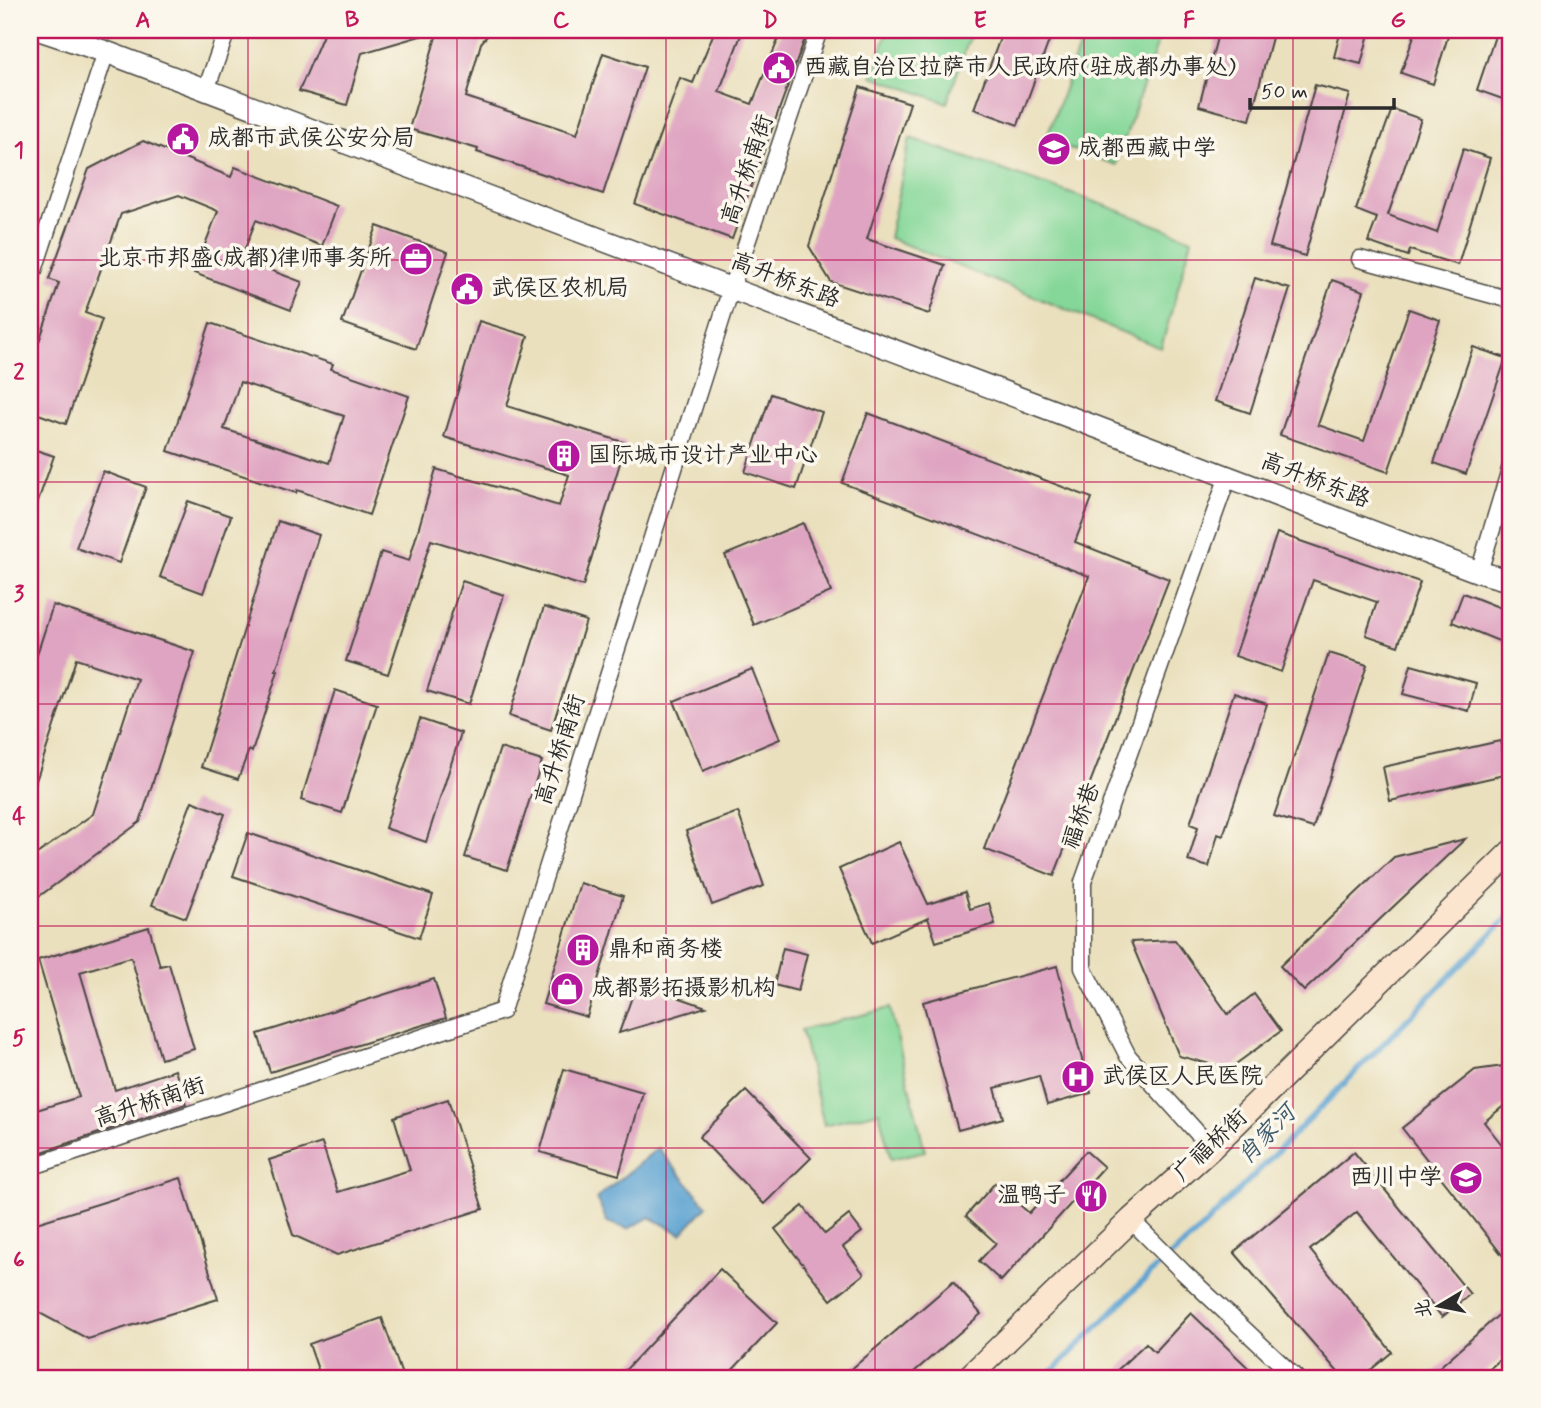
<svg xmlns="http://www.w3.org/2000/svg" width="1541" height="1408" viewBox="0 0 1541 1408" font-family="Mynerve,'LXGW WenKai TC',sans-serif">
	<rect width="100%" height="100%" fill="#fbf7ec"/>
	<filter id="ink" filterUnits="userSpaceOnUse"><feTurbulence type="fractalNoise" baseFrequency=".0143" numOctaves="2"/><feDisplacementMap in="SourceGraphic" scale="14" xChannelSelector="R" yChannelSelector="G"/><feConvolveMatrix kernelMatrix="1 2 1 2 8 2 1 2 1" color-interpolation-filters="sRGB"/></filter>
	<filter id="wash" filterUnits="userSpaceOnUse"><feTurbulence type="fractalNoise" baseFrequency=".00686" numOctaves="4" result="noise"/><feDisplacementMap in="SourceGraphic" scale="28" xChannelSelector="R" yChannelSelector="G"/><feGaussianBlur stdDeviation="1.57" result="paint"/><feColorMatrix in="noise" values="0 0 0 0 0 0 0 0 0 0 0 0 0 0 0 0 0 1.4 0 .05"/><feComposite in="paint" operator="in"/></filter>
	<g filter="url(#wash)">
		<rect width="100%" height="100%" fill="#eae0bd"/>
		<!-- green -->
		<g fill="#84d798" stroke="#588162" stroke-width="2">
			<polygon points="888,30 972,30 947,103 872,76"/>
			<polygon points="1085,30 1162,30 1116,165 1046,140"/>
			<polygon points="910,138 1104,205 1192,239 1161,348 889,238"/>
			<polygon points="890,1008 925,1151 891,1159 879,1112 824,1125 801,1030"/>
		</g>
		<!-- water -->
		<polygon fill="#5ba2d1" stroke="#43667e" stroke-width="2" points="658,1148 707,1206 681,1234 650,1217 628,1229 607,1222 597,1198"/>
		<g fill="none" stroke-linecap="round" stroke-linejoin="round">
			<!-- stream -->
			<polyline stroke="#5ba2d1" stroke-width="6" points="1046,1378 1154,1270 1192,1238 1511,914"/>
		</g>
		<g id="blocks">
			<!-- building -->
			<g fill="#dfa4c1" fill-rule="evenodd">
				<polygon points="325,30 426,30 427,34 362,53 347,105 299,91"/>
				<polygon points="438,30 492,30 481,43 466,97 577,134 603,53 645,67 603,194 477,152 478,149 409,129"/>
				<polygon points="715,30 743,30 719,92 752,104 782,30 808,30 732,239 635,204 680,78 693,83"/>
				<polygon points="1003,30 1053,30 1018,125 974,109"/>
				<polygon points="1219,30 1274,30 1250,120 1199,106"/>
				<polygon points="1341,30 1370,30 1361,64 1334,57"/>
				<polygon points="1416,30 1450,30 1433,84 1401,73"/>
				<polygon points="1497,30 1511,30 1511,102 1477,90"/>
				<polygon points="1315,85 1350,94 1305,256 1270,246"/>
				<polygon points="860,87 910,103 867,239 945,265 929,314 831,282 809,246"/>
				<polygon points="1392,109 1421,119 1388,215 1437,233 1463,149 1490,158 1458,265 1410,250 1408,256 1368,242 1377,218 1356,210"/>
				<polygon points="143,141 231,177 235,167 337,206 322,246 256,220 241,259 302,282 291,310 194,273 218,211 179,195 121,214 85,313 102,319 66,424 30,411 30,368 59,283 49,279 89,169"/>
				<polygon points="377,226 448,252 416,349 342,323"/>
				<polygon points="1255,278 1290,289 1250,413 1215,401"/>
				<polygon points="1332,280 1364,291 1318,425 1364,441 1409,309 1440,320 1388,472 1280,435"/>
				<polygon points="479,321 528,336 507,406 626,443 583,586 431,540 388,674 346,661 381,552 409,561 436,469 559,506 569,475 444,437"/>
				<path d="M210 323 333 364 331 369 409 396 369 515 297 490 296 493 168 451ZM240 382 344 416 329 463 224 429Z"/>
				<polygon points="1473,347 1506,358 1466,474 1434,463"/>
				<polygon points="771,394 822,412 796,489 745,472"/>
				<polygon points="868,413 1092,498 1075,542 1169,579 1054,876 984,849 1089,576 842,483"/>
				<polygon points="30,448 54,456 32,518 30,517"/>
				<polygon points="103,471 146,487 119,563 76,548"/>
				<polygon points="188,501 231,516 203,593 160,577"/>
				<polygon points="278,521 319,535 276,671 278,671 252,752 249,750 238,779 201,767"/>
				<polygon points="803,523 831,592 754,625 725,555"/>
				<polygon points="1277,533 1420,582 1398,646 1366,635 1377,602 1313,580 1281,672 1235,656"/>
				<polygon points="462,581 504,595 469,704 427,691"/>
				<polygon points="1463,593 1511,612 1511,646 1452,622"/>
				<polygon points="53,605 195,652 140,822 30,903 30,859 93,814 137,679 76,659 33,790 30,789 30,676"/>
				<polygon points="544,607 586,621 551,730 509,716"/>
				<polygon points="1329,653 1367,665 1313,828 1274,816"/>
				<polygon points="1411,665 1476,683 1469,711 1403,694"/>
				<polygon points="752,669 780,739 703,771 674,701"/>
				<polygon points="335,690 377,704 342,813 301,800"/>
				<polygon points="1234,693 1267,704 1223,836 1218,834 1209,867 1188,861 1198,827 1190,824"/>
				<polygon points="420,719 461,733 426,842 385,828"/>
				<polygon points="1500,741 1508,774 1390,801 1383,767"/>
				<polygon points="500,748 542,761 507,870 465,857"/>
				<polygon points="192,801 225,814 186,918 152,905"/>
				<polygon points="738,812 764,886 712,905 686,831"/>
				<polygon points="248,833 433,895 419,938 233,876"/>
				<polygon points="1465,839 1304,991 1280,966 1394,857"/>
				<polygon points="899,842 928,904 965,892 970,909 989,903 995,924 936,942 928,918 872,943 839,869"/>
				<polygon points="580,883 623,896 587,1017 543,1004"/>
				<polygon points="149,927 160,966 169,964 194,1049 161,1059 131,957 80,972 115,1090 175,1070 186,1104 30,1156 30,1112 79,1097 38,960"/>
				<polygon points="1175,940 1228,1014 1254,994 1281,1031 1229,1069 1179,1056 1131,942"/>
				<polygon points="783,948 807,954 798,991 774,985"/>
				<polygon points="1057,966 1091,1093 1047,1105 1039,1076 995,1088 1003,1118 958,1130 923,1002"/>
				<polygon points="434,979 446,1018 270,1072 258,1034"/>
				<polygon points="637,983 706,1007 619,1033"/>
				<polygon points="1511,1065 1511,1100 1484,1122 1511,1156 1511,1266 1402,1128 1475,1070"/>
				<polygon points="564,1069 643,1092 619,1175 540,1152"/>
				<polygon points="746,1091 811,1158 764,1204 699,1137"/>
				<polygon points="448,1099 483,1209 337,1255 293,1235 269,1160 322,1143 338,1192 410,1170 394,1117"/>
				<polygon points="1086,1151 1104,1167 1001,1281 979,1261 996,1243 966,1216 995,1183 1029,1213"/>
				<polygon points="1354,1152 1470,1294 1442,1317 1357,1212 1310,1250 1392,1352 1361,1378 1343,1378 1234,1252"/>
				<polygon points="181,1178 218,1299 88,1339 30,1308 30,1225"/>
				<polygon points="803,1206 825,1234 849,1215 862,1232 843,1247 864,1274 831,1300 775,1229"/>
				<polygon points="720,1269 777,1323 725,1378 618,1378"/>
				<polygon points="953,1282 981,1314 907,1378 841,1378"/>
				<polygon points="1511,1304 1511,1350 1479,1378 1427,1378"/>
				<polygon points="1191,1313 1259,1378 1109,1378 1146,1343 1155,1352"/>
				<polygon points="382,1318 403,1378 321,1378 309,1344"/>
			</g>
		</g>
	</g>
	<g filter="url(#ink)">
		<use href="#blocks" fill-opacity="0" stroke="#484641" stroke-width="2"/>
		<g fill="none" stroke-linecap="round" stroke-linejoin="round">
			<defs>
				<g id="minor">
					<polyline points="206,90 227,30"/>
					<polyline points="1360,259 1511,300"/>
					<polyline points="30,282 106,52"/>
					<polyline points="1479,572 1511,466"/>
					<polyline points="1211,1148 1128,1056 1083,968 1083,882 1228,476"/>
					<polyline points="30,1167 502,1011 731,289 819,30"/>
					<polyline points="1131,1220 1183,1272 1296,1378"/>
				</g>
				<polyline id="tertiary" points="40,30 106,52 1479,572 1511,581"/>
				<polyline id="secondary" points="968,1378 1131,1220 1211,1148 1511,852"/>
			</defs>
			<!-- minor casing -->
			<use href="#minor" stroke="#484641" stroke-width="19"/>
			<!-- tertiary casing -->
			<use href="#tertiary" stroke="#484641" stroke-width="24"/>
			<!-- secondary casing -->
			<use href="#secondary" stroke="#484641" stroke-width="26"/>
			<!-- minor -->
			<use href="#minor" stroke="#fff" stroke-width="16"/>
			<!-- tertiary -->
			<use href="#tertiary" stroke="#fff" stroke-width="21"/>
			<!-- secondary -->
			<use href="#secondary" stroke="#fce5cf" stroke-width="23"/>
		</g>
	</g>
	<!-- grid -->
	<path fill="none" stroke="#c2185b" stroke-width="2" stroke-opacity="0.55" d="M248 30V1378M457 30V1378M666 30V1378M875 30V1378M1084 30V1378M1293 30V1378M30 260H1511M30 482H1511M30 704H1511M30 926H1511M30 1148H1511"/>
	<!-- icons -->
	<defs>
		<symbol id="civic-disc" viewBox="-11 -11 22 22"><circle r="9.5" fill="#b5179e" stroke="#fbf7ec"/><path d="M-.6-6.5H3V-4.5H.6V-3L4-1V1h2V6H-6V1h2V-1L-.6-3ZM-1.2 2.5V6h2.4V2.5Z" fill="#fff"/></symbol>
		<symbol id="school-disc" viewBox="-11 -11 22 22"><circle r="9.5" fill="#b5179e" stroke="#fbf7ec"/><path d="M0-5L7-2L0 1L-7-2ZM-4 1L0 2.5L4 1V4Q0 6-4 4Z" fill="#fff"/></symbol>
		<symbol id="office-disc" viewBox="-11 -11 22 22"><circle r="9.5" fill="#b5179e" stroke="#fbf7ec"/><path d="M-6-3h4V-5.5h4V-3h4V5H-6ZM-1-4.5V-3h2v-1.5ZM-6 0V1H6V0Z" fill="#fff"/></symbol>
		<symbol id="building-disc" viewBox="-11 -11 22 22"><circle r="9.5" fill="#b5179e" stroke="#fbf7ec"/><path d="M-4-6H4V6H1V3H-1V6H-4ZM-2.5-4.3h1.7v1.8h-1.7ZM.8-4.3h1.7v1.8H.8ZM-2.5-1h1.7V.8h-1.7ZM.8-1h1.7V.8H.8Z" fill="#fff"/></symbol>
		<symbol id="shop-disc" viewBox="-11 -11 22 22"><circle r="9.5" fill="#b5179e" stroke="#fbf7ec"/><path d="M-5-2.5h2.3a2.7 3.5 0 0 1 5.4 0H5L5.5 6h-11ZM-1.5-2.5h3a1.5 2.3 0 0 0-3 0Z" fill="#fff"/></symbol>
		<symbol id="hospital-disc" viewBox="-11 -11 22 22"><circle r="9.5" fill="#b5179e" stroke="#fbf7ec"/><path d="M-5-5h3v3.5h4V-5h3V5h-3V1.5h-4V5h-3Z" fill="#fff"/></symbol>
		<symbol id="restaurant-disc" viewBox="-11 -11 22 22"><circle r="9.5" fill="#b5179e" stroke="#fbf7ec"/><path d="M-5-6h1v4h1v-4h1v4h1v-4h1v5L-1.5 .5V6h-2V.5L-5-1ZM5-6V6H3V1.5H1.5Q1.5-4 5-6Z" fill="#fff"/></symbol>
	</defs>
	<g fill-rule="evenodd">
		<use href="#civic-disc" x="760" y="49" width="38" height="38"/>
		<use href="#civic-disc" x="164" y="120" width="38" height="38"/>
		<use href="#school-disc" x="1035" y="130" width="38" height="38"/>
		<use href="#office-disc" x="397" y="240" width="38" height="38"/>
		<use href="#civic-disc" x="448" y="270" width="38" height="38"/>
		<use href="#building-disc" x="545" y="437" width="38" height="38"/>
		<use href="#building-disc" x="564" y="931" width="38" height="38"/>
		<use href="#shop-disc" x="548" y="970" width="38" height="38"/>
		<use href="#hospital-disc" x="1059" y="1058" width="38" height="38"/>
		<use href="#school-disc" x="1447" y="1159" width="38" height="38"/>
		<use href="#restaurant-disc" x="1072" y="1177" width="38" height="38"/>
	</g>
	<g text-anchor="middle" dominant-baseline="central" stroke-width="7" stroke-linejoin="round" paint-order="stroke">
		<!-- poi labels -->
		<g font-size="23" fill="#2b2b2b" stroke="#fbf7ec" text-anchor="start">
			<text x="804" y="68">西藏自治区拉萨市人民政府(驻成都办事处)</text>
			<text x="208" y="139">成都市武侯公安分局</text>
			<text x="1078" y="149">成都西藏中学</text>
			<text x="392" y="259" text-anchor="end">北京市邦盛(成都)律师事务所</text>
			<text x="491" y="289">武侯区农机局</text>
			<text x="588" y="456">国际城市设计产业中心</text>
			<text x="608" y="950">鼎和商务楼</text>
			<text x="592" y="989">成都影拓摄影机构</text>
			<text x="1102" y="1077">武侯区人民医院</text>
			<text x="1442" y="1178" text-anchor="end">西川中学</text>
			<text x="1066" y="1196" text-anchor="end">温鸭子</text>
		</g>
		<!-- street labels -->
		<g font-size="23" fill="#2b2b2b" stroke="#fbf7ec">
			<text transform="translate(748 170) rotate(-71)">高升桥南街</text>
			<text transform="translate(785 281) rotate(21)">高升桥东路</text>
			<text transform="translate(1315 481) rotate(21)">高升桥东路</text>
			<text transform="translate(561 750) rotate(-72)">高升桥南街</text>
			<text transform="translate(1082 816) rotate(-70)">福桥巷</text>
			<text transform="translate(150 1103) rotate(-18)">高升桥南街</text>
			<text transform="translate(1211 1146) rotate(-44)">广福桥街</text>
		</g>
		<!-- water labels -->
		<g font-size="24" font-style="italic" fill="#3e5b6d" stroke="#fbf7ec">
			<text transform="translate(1267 1135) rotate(-46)">肖家河</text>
		</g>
	</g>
	<!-- margin -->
	<rect width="1541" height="1408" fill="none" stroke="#fbf7ec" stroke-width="77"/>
	<!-- north arrow -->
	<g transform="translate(1439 1306) rotate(260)" stroke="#fbf7ec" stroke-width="5" paint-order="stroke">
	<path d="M0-5L12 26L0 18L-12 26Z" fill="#2b2b2b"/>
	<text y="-10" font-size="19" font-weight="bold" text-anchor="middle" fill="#2b2b2b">北</text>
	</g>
	<!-- scale -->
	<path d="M1250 98v10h144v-10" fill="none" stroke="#2b2b2b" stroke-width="3.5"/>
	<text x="1261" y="98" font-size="21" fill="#2b2b2b" stroke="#fbf7ec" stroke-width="5" paint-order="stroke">50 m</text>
	<rect x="38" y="38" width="1464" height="1332" fill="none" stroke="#c2185b" stroke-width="2.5"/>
	<g font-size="23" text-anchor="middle" font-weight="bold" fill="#c2185b">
		<text x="143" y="27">A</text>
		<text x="352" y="27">B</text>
		<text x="561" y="27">C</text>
		<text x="770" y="27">D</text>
		<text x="980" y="27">E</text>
		<text x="1189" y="27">F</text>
		<text x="1398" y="27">G</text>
		<text x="19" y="157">1</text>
		<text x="19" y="379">2</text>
		<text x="19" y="601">3</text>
		<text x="19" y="823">4</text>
		<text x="19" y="1045">5</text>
		<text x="19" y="1267">6</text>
	</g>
</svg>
